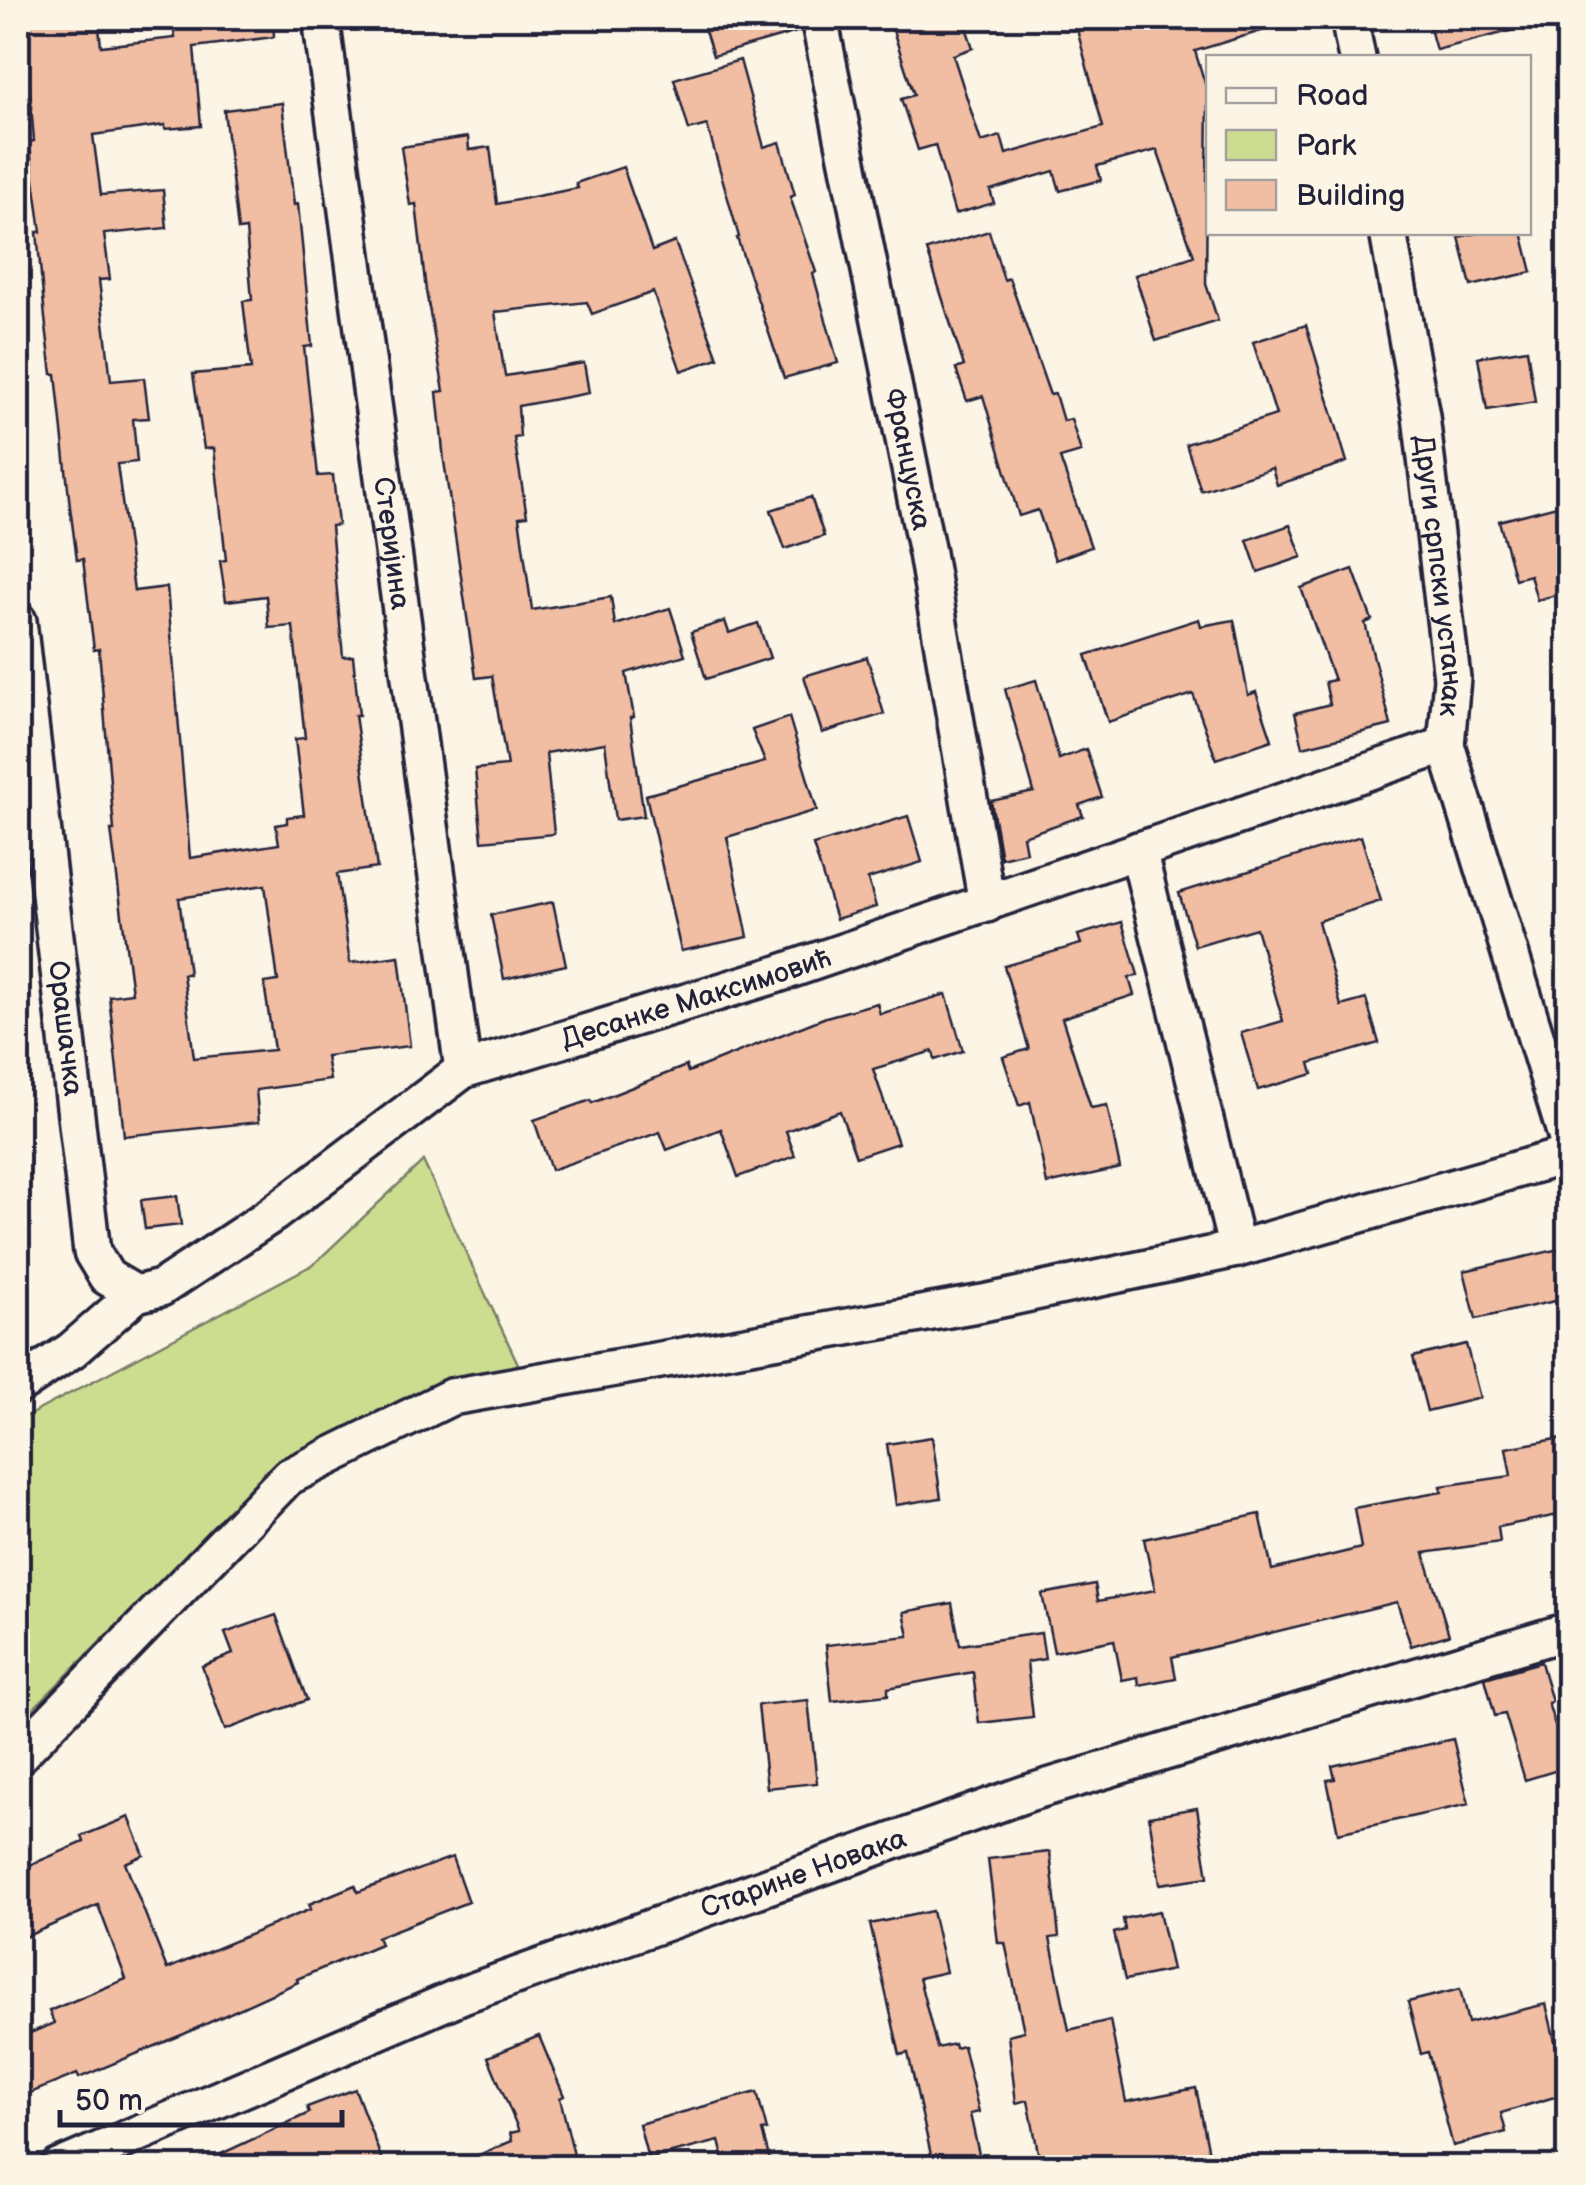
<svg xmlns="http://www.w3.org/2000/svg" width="1586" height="2185" viewBox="0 0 1586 2185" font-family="'Balsamiq Sans',sans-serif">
	<rect width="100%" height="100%" fill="#fcf5e5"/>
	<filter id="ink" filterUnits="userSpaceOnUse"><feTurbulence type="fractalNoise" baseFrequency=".01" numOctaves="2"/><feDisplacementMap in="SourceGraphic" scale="20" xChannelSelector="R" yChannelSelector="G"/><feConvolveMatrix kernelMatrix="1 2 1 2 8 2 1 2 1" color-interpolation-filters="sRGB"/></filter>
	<g filter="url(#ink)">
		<!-- green -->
		<polygon fill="#cddd90" stroke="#788066" stroke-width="2.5" points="423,1161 527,1383 274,1468 18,1724 18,1421 314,1264"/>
		<!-- building -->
		<g fill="#f2bea3" stroke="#22223b" stroke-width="2.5" fill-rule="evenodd">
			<path d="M54 18H98L101 46 175 38 172 18H273L274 37 194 47 201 126 165 129V125L93 135 101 195 163 190 167 228 104 234 110 279 99 280 111 381 144 378 149 418 133 419 137 462 117 464 134 591 167 587 190 858 279 844 276 825 287 823V817L304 815 295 739 305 738 293 626 269 628 266 596 226 601 220 561 226 560 214 448 204 449 193 374 251 369 243 301 252 300 246 229 238 230 224 110 282 103 294 205 298 204 312 346 304 347 318 476 333 475 338 525 331 526 343 657 353 656 359 715H355L377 868 337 874 350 963 399 956 410 1046 326 1056 330 1080 256 1090 259 1122 124 1136 109 996 132 993 111 830H114L99 649 94 650 83 559 77 560 70 507 56 374H52L45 318 37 232H41L29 142 34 141 24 22ZM265 885 278 981 264 983 274 1050 194 1058 183 974H189L179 898Z"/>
			<polygon points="701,18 798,18 800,31 713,56"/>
			<polygon points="889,18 963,18 973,48 953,55 981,142 1001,136 1006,154 1103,127 1075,22 1093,18 1280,18 1281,25 1195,51 1208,93 1206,284 1218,321 1156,341 1135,275 1194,256 1157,150 1097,166 1101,180 1060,191 1054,171 990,190 994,203 955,214 935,145 918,150 901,99 914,95"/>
			<polygon points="1427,18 1521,18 1522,28 1436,50"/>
			<polygon points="740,60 764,147 780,142 795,195 790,197 816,272 813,274 838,363 784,378 737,238 739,237 707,125 689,130 674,79"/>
			<polygon points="468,137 469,150 490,147 497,204 578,188 576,183 623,167 652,251 675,242 718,358 681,371 653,292 592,314 587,302 495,312 505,376 584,363 589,393 518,406 520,437 514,438 527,516 519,517 532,610 611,597 615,625 670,608 685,655 626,673 634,717 630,718 644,816 615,820 605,743 546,753 554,834 482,841 475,769 507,766 492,676 476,678 444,461 437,392 444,391 426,291 416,204 410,205 401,147"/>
			<polygon points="989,231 1004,280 1009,278 1050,395 1055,394 1063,421 1071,419 1081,452 1060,458 1091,547 1055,560 1038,510 1019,516 983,396 967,401 956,369 964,366 927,250"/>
			<polygon points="1481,232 1522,232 1532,272 1471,286 1459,237"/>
			<polygon points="1306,325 1347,462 1277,485 1272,468 1201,491 1186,444 1276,415 1253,342"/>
			<polygon points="1527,349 1535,402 1487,410 1478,357"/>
			<polygon points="811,497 824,536 785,549 771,510"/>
			<polygon points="1568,503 1568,592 1537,600 1530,575 1515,579 1499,521"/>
			<polygon points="1290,525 1302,557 1258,572 1247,540"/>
			<polygon points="1353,569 1372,620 1365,623 1391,725 1303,747 1295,713 1330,704 1325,682 1334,680 1301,588"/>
			<polygon points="1199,619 1201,626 1234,620 1248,695 1256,692 1272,740 1216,759 1193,694 1108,722 1086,655"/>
			<polygon points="725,621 729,633 758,623 770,658 706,679 691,632"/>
			<polygon points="867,657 884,714 822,733 804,676"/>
			<polygon points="1036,680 1059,759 1086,749 1102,797 1079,805 1083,816 1023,836 1026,852 1001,858 991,801 1034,792 1005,689"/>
			<polygon points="789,717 817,810 727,837 748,937 681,951 646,795 765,762 752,730"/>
			<polygon points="908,816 922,862 868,879 876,907 836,919 813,845"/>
			<polygon points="1361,836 1381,901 1318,921 1341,1006 1366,999 1379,1043 1310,1063 1313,1074 1258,1090 1241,1033 1283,1021 1256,928 1195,946 1179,893"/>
			<polygon points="553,902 566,965 504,979 491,915"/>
			<polygon points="1122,922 1138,975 1129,978 1134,995 1062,1018 1091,1108 1107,1105 1120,1168 1047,1184 1030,1102 1019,1106 1003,1057 1029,1049 1004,966 1081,944 1078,935"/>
			<polygon points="946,994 963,1051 935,1060 933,1051 873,1069 898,1143 856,1157 840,1111 786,1131 795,1156 738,1177 721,1129 667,1150 660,1132 551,1170 534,1120 591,1100 592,1103 686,1066 688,1072 826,1017 877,1003 880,1014"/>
			<polygon points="177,1196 181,1225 145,1229 141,1200"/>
			<polygon points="1568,1247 1568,1298 1476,1319 1464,1271"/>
			<polygon points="1466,1344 1480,1398 1427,1411 1413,1357"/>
			<polygon points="932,1437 941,1498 896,1505 887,1444"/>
			<polygon points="1568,1437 1568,1513 1498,1527 1500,1542 1424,1553 1449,1635 1411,1646 1397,1602 1172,1657 1176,1678 1139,1685 1138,1677 1122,1680 1114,1640 1054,1652 1042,1594 1095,1584 1098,1601 1155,1590 1144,1539 1260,1514 1272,1570 1361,1548 1354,1508 1442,1492 1441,1486 1511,1476 1506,1448"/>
			<polygon points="952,1603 960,1645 1041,1633 1045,1659 1027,1662 1033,1717 979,1723 973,1672 888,1688 888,1695 832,1701 826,1645 909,1636 904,1612"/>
			<polygon points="276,1615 307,1700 225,1730 202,1666 233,1654 225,1633"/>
			<polygon points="1541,1662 1552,1702 1548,1703 1568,1767 1525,1780 1505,1714 1495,1716 1485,1678"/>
			<polygon points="808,1700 817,1783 767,1788 758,1705"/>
			<polygon points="1453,1739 1469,1804 1338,1833 1327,1780 1335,1779 1332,1766"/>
			<polygon points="1197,1808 1208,1877 1160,1884 1149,1816"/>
			<polygon points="129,1817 144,1855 125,1863 167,1969 311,1909 309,1904 355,1885 358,1892 452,1857 468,1902 377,1937 380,1944 297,1979 298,1982 184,2034 79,2078 77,2074 18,2098 18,2038 54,2023 49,2011 126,1979 98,1905 18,1940 18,1870 84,1842 82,1836"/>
			<polygon points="1050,1852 1059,1937 1050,1938 1069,2030 1110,2020 1126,2102 1196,2088 1212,2168 1041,2168 1028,2100 1016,2103 1008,2035 1024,2031 1005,1943 998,1943 988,1859"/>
			<polygon points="932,1911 946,1972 919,1978 937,2048 954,2044 955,2048 963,2046 979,2112 970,2114 982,2168 934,2168 908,2053 900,2055 870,1924"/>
			<polygon points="1159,1911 1172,1970 1125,1980 1114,1933 1125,1930 1123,1919"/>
			<polygon points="1460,1989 1468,2023 1546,2004 1556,2045 1561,2044 1568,2069 1568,2093 1501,2113 1506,2132 1453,2146 1428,2052 1421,2054 1408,2002"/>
			<polygon points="539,2036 564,2096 560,2098 574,2155 560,2158 563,2168 448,2168 512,2141 510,2133 519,2131 488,2057"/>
			<polygon points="355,2089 385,2168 191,2168 309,2113 307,2107"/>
			<polygon points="757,2092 767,2130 762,2131 772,2168 726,2168 719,2141 648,2159 639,2124"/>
		</g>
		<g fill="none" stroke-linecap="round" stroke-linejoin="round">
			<defs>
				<g id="minor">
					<path id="s1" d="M321 18 463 1070"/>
					<path id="s2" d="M819 18 927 553 987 904"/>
					<polyline points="1349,18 1357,58"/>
					<path id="s3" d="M1388 232 1421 416 1452 678 1446 745 1568 1142"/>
					<path id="s4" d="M18 621 92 1252 107 1277 136 1294"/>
					<polyline points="1138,850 1237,1249"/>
					<path id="s5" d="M18 1386 72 1350 136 1294 161 1288 273 1214 463 1070 775 975 1446 745"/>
					<polyline points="18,1756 288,1477 451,1397 983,1303 1237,1249 1568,1155"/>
					<path id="s6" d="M58 2168 465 1994 1028 1793 1568 1631"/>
				</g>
			</defs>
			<!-- minor casing -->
			<use href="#minor" stroke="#22223b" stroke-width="42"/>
			<!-- minor -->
			<use href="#minor" stroke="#fcf5e5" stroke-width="35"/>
		</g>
	</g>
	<g text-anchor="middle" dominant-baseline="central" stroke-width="8" stroke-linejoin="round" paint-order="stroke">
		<!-- street labels -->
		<g font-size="28" fill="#22223b" stroke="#fcf5e5">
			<text stroke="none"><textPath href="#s2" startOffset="450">Француска</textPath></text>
			<text stroke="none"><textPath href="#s1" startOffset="530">Стеријина</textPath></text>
			<text stroke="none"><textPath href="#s3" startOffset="348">Други српски устанак</textPath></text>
			<text stroke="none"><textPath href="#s5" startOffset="792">Десанке Максимовић</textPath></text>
			<text stroke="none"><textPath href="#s4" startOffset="410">Орашачка</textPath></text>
			<text stroke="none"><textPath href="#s6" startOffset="802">Старине Новака</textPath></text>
		</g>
	</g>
	<!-- margin -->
	<rect width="1586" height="2185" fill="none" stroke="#fcf5e5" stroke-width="60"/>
	<rect x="30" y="30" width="1526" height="2125" fill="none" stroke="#22223b" stroke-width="4" filter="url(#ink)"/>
	<!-- legend -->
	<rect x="1206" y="55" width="325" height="180" fill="#fcf5e5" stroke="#a5a1a1" stroke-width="2.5"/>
	<rect x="1226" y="88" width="50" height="15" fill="#fcf5e5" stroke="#a5a1a1" stroke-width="2.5"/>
	<text x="1296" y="105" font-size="30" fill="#22223b">Road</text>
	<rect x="1226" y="130" width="50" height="30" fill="#cddd90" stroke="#a5a1a1" stroke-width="2.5"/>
	<text x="1296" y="155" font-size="30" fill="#22223b">Park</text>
	<rect x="1226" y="180" width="50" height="30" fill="#f2bea3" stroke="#a5a1a1" stroke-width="2.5"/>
	<text x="1296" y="205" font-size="30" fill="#22223b">Building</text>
	<!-- scale -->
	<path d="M60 2110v15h282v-15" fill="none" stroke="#22223b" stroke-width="5"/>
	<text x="75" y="2110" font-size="30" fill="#22223b" stroke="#fcf5e5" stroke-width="8" paint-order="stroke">50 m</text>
</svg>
